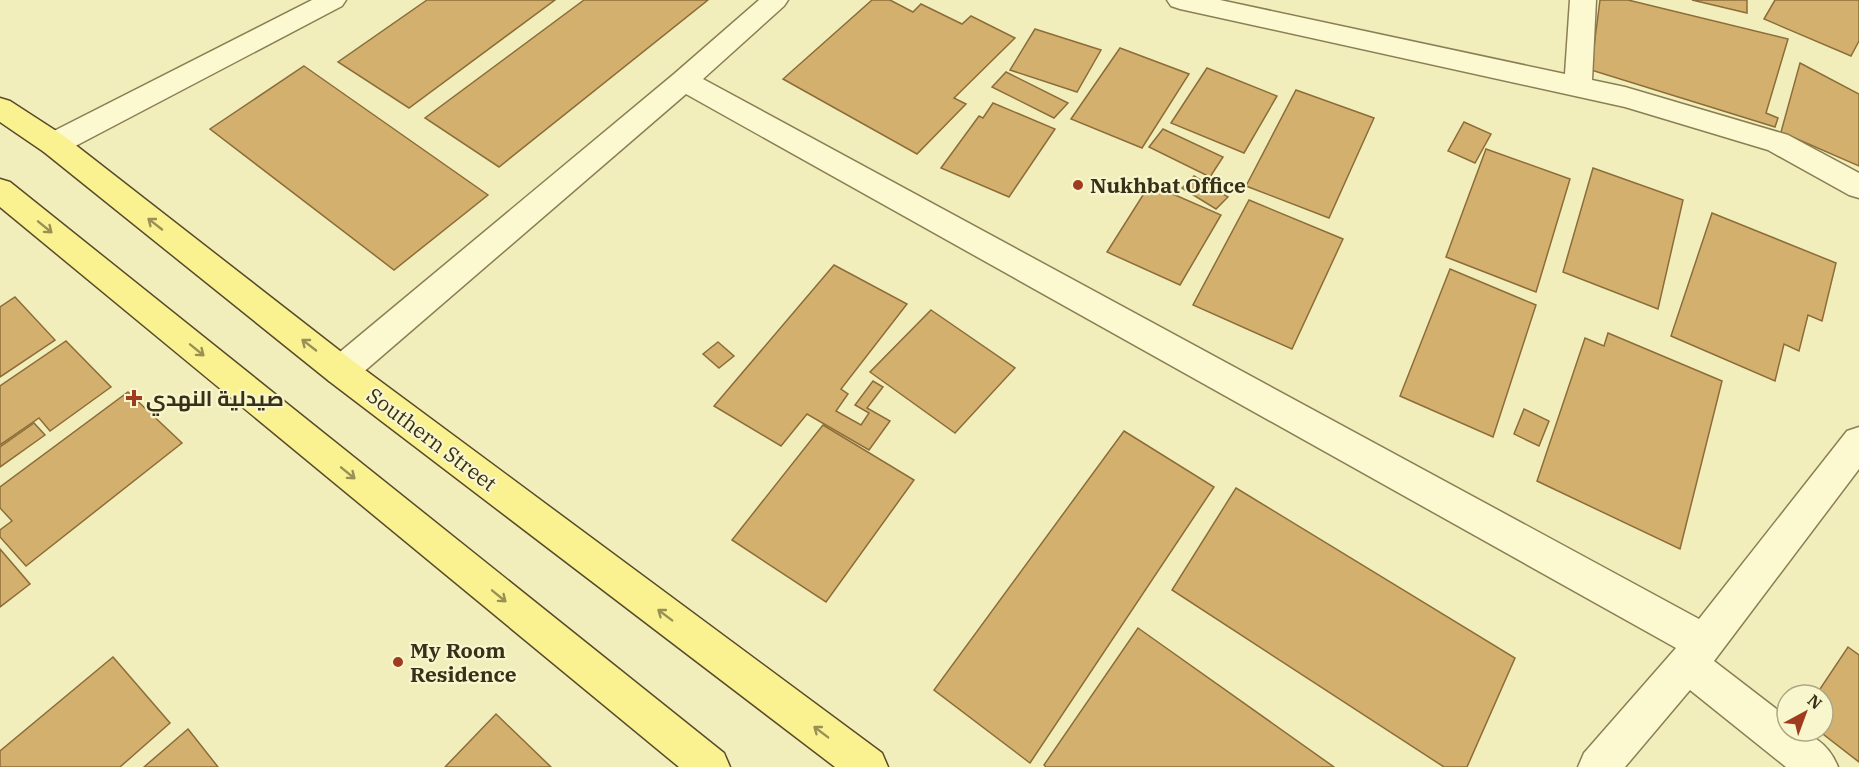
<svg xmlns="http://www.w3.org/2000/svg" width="1859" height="767" viewBox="0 0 1859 767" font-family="'IBM Plex Serif',Cairo,serif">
	<rect width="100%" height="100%" fill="#f2eebc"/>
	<!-- building -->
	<g fill="#d4b06f" stroke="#8c6d38" stroke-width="1.5">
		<polygon points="427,0 555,0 409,108 338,62"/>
		<polygon points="584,0 708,0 499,167 425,118"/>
		<polygon points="872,0 890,0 913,12 921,4 962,24 971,16 1015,38 954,98 966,104 917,154 783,79"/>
		<polygon points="1600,0 1628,0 1788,39 1766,113 1778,118 1775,127 1591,70"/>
		<polygon points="1692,0 1747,0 1747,13"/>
		<polygon points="1775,0 1859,0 1859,41 1851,56 1764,19"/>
		<polygon points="1035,29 1101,50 1077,92 1010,70"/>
		<polygon points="1120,48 1189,74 1142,148 1071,119"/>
		<polygon points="1800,63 1859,94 1859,166 1781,132"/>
		<polygon points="304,66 488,195 394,270 210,129"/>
		<polygon points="1207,68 1277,96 1244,153 1171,123"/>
		<polygon points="1006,72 1068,103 1054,118 992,87"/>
		<polygon points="1296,90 1374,118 1329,218 1246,186"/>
		<polygon points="993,103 1055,129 1009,197 941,168 979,116 983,118"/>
		<polygon points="1464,122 1491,134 1475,163 1448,151"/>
		<polygon points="1163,129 1223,157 1210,177 1149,147"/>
		<polygon points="1486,149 1570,179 1536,292 1446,257"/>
		<polygon points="1593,168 1683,200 1658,309 1563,272"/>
		<polygon points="1194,176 1228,197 1216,209 1182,188"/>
		<polygon points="1150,184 1221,215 1180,285 1107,252"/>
		<polygon points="1249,200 1343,239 1292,349 1193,305"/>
		<polygon points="1712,213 1836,263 1822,321 1808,315 1799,351 1784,344 1775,381 1671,336"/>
		<polygon points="834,265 907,304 841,389 848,394 836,411 861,425 869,413 855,405 873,381 883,387 867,408 890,421 869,450 807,414 781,446 714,406"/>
		<polygon points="1450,269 1536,305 1493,437 1400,396"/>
		<polygon points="15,297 55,340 0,377 0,307"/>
		<polygon points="931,310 1015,368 955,433 870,372"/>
		<polygon points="1608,333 1722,381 1680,549 1537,481 1585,338 1604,346"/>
		<polygon points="66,341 111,387 50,431 39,418 0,445 0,386"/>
		<polygon points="718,342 734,356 719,368 703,354"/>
		<polygon points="128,392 182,443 26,566 0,537 0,530 12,521 0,508 0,487"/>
		<polygon points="1524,409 1549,421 1539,446 1514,434"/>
		<polygon points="34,423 45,435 0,467 0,447"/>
		<polygon points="823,425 914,480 826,602 732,540"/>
		<polygon points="1124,431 1214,487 1030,763 934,690"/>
		<polygon points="1236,488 1515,658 1467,767 1444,767 1172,590"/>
		<polygon points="0,549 30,584 0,607"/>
		<polygon points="1138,628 1334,767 1046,767 1044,765"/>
		<polygon points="1848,647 1859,655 1859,762 1819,731 1823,731 1823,695 1816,695"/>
		<polygon points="113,657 170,723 120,767 0,767 0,751"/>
		<polygon points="496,714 551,767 445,767"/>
		<polygon points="188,729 218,767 144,767"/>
	</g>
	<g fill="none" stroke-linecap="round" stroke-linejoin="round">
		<defs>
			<g id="minor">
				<polygon points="312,0 346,0 342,6 64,152 54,155 44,152 40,144 44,136"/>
				<path d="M759 0H788L784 6 703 79 1699 619 1847 431 1859 427V469L1714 661 1787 717V731C1811 731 1829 744 1838 767H1786L1690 690 1625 767H1578L1584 753 1676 648 686 94 353 381 341 385 329 381 325 371 329 361 674 74Z"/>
				<polygon points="1167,0 1220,0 1565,74 1570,0 1596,0 1592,80 1625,87 1788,135 1859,173 1859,198 1849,195 1768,150 1625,107 1180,9 1171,6"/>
			</g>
			<g id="major">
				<polygon points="0,98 10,101 64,136 353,361 882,753 888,767 835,767 329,381 44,152 0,122"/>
				<polygon points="0,179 10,182 724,753 730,767 679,767 0,207"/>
			</g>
		</defs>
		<!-- minor casing -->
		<use href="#minor" stroke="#8b7e54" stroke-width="3"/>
		<!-- major casing -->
		<use href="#major" stroke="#584a29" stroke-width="3"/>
		<!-- minor -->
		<use href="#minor" fill="#fcf9d0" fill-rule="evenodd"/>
		<!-- major -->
		<use href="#major" fill="#faf190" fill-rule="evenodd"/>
	</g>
	<!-- one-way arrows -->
	<defs><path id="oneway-shaft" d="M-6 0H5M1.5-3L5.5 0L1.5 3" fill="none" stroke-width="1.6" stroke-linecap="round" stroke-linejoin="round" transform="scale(1.5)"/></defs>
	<g stroke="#9a9055">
		<use href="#oneway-shaft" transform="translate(155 224) rotate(-142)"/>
		<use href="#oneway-shaft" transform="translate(45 227) rotate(39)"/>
		<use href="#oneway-shaft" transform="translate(309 345) rotate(-142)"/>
		<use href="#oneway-shaft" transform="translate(197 350) rotate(39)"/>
		<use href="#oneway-shaft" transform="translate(348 473) rotate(39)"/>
		<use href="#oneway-shaft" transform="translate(499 596) rotate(39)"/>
		<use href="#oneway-shaft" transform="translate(665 615) rotate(-143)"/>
		<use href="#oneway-shaft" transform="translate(821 732) rotate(-143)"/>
	</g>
	<!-- markers -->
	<g fill="#9f3c1f" stroke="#f8f6cd" stroke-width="2">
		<circle cx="1078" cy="185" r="6"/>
		<path d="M131 389h6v6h6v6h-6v6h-6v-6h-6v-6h6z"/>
		<circle cx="398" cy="662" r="6"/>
	</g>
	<g text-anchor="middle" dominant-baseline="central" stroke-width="4.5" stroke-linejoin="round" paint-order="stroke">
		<!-- poi labels -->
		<g font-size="21" font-weight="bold" fill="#39301a" stroke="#f8f6cd" text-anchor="start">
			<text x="1090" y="185">Nukhbat Office</text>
			<text x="146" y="398">صيدلية النهدي</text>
			<text x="410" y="650">My Room<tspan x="410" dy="24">Residence</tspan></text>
		</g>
		<!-- street labels -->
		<g font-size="21" fill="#39301a" stroke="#f8f6cd">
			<text transform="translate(432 439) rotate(37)">Southern Street</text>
		</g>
	</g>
	<!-- north arrow -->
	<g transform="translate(1805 713) rotate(41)"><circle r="28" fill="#f8f6cd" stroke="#aca785" stroke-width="1.5"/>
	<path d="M0-4.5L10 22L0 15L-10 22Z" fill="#9f3c1f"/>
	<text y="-9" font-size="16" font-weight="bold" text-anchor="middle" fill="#39301a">N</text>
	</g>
</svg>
